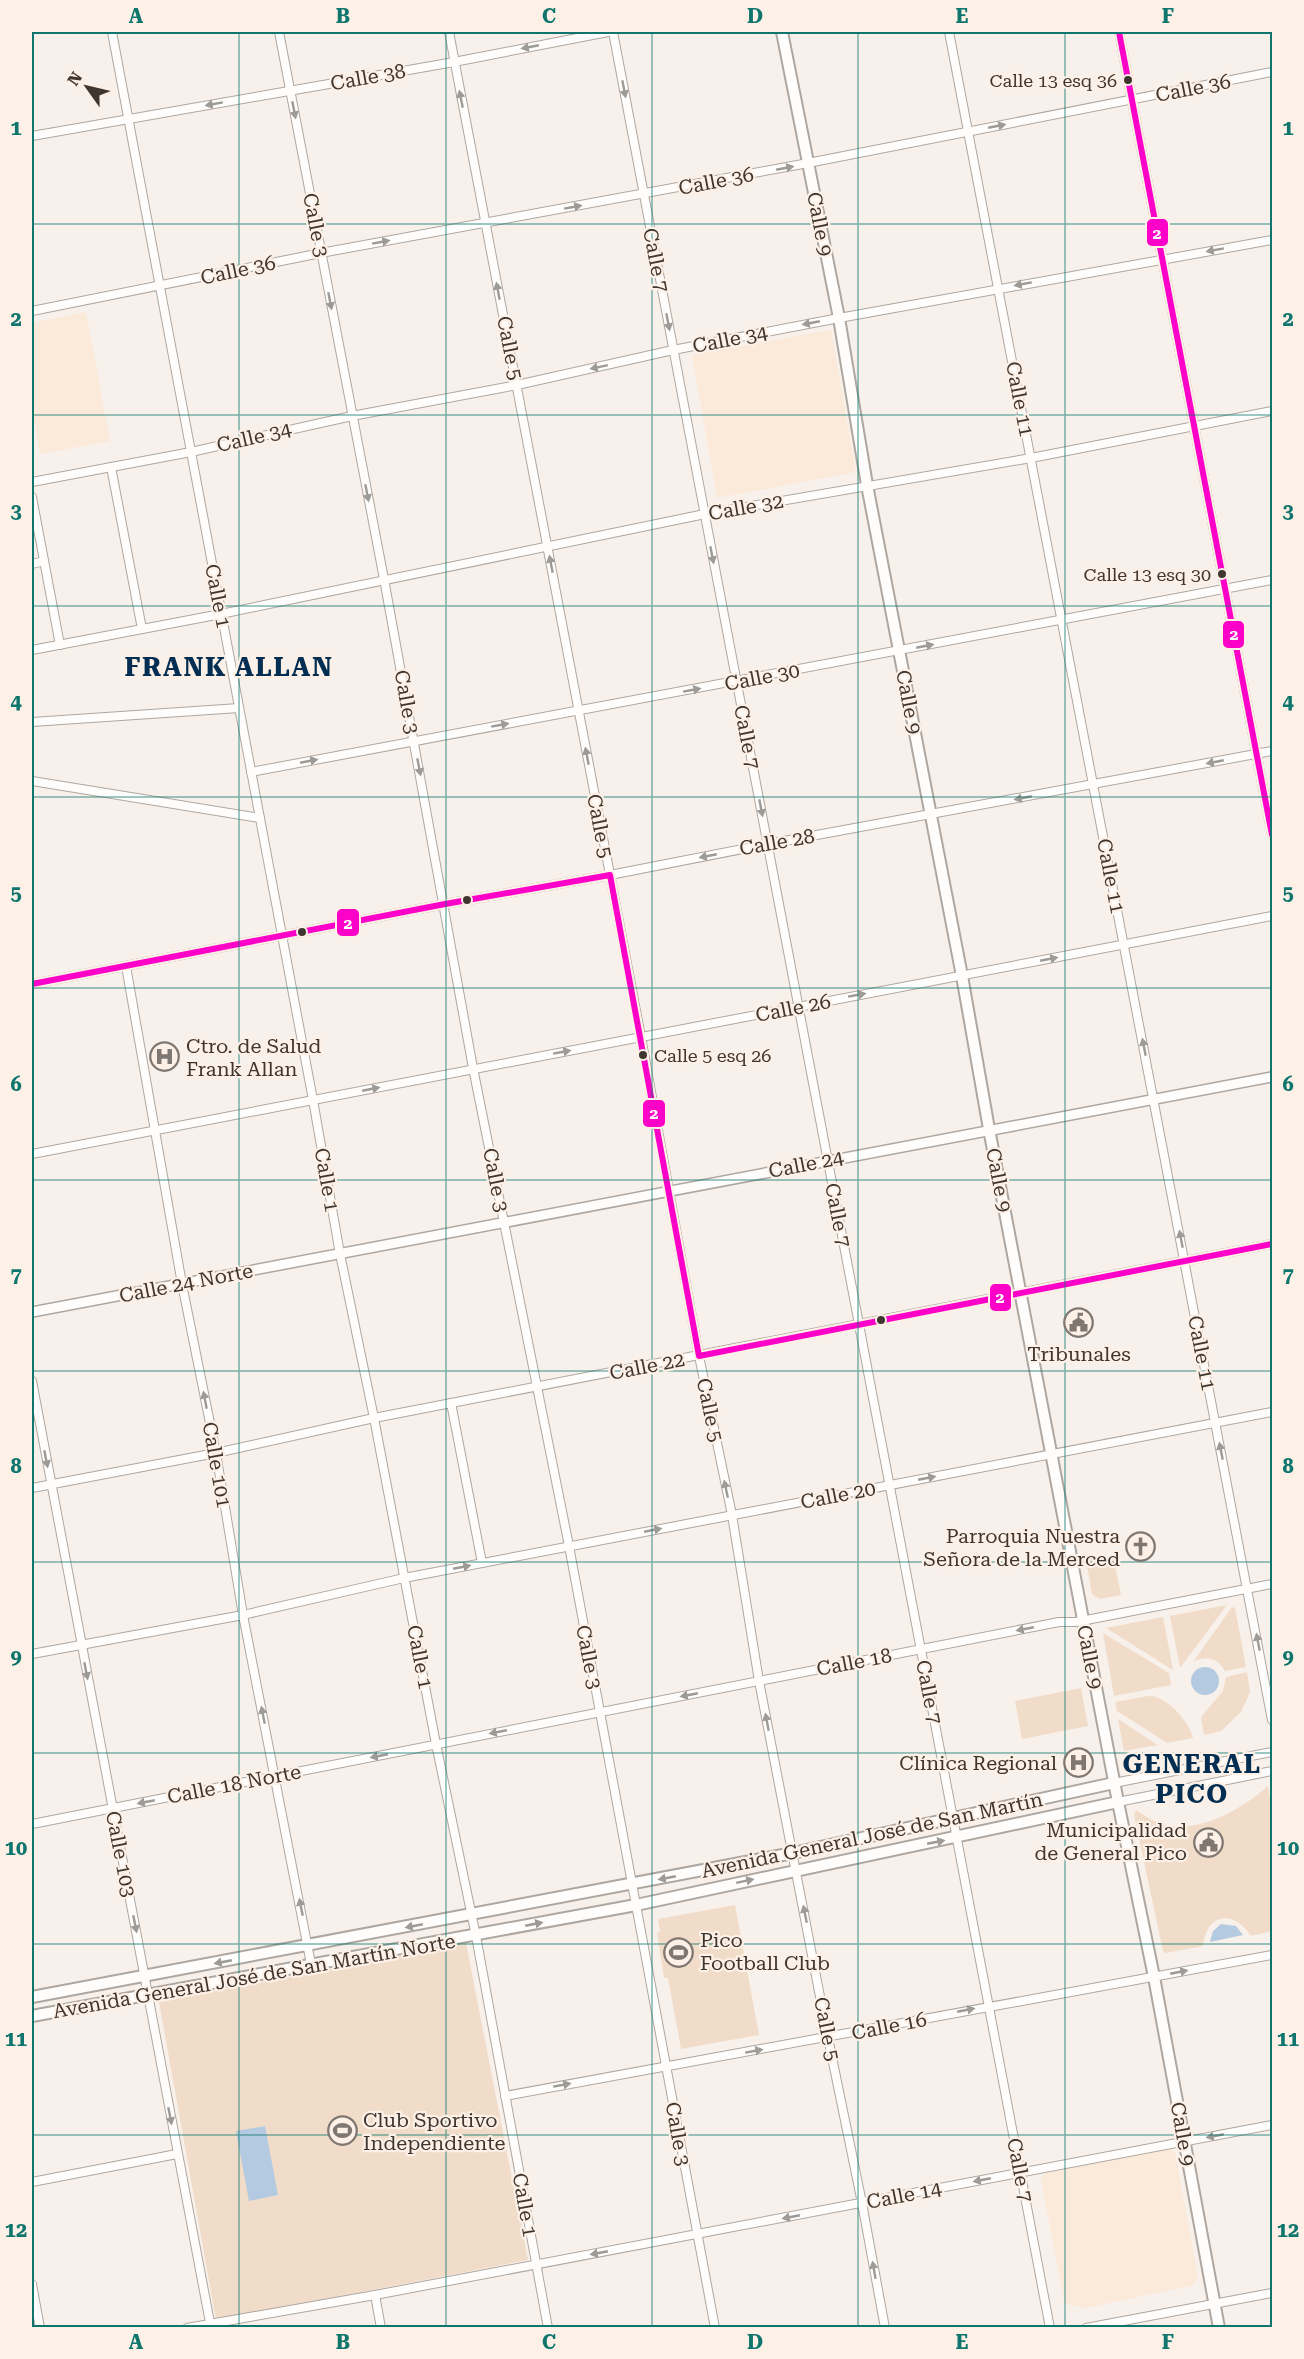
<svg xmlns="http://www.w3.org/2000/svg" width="1304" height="2359" viewBox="0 0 1304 2359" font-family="'Roboto Serif',serif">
	<rect width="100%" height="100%" fill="#f8f1eb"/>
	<!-- built -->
	<g fill="#fbe9da">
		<polygon points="86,312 110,441 40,454 32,411 32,323"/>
		<polygon points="831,330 856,472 717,498 692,355"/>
		<polygon points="1171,2148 1175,2153 1198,2277 1191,2286 1085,2308 1065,2304 1041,2180 1046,2173"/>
	</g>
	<!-- green -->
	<g fill="#f1dcc9">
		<polygon points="1113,1555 1121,1595 1100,1599 1092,1594 1086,1560"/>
		<polygon points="1227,1605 1180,1668 1170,1616"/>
		<path d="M1232 1607 1235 1608 1246 1667 1225 1671C1218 1658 1206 1655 1193 1662Z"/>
		<polygon points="1163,1617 1173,1670 1106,1628"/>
		<polygon points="1103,1633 1169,1673 1171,1685 1114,1696"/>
		<polygon points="1247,1672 1250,1692 1241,1712 1221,1731 1204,1735 1201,1717 1223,1691 1226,1677"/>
		<polygon points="1081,1688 1088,1726 1022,1739 1015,1701"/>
		<path d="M1148 1696C1166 1695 1189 1721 1193 1738L1167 1743 1117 1711 1115 1702Z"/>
		<polygon points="1118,1719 1158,1745 1124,1751"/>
		<path d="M1268 1786 1272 1812V1931L1251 1936C1234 1909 1206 1913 1203 1946L1166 1953 1163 1951 1134 1815 1136 1810C1145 1816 1155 1823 1165 1825 1201 1833 1242 1809 1268 1786Z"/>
		<polygon points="735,1905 759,2035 681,2049 668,1978 664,1978 657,1933 660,1932 658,1919"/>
		<polygon points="466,1943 528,2260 216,2320 159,2002"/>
	</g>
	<!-- water -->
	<g fill="#b4cae0">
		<circle cx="1205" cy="1681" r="14"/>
		<polygon points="1221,1924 1236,1926 1243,1935 1210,1942 1213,1931"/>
		<polygon points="265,2126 278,2195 249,2201 236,2131"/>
	</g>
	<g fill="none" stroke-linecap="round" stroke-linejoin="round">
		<defs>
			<g id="minor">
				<polyline points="112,32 313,1100 340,1254 374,1418 436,1744 476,1936 548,2328"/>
				<polyline points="279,32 384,579 473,1068 569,1546 715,2328"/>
				<polyline points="449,32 641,1037 699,1356 732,1515 759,1681 828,2038 862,2203 885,2328"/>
				<polyline points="613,32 1050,2328"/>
				<polyline points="949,32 1272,1720"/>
				<polyline points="1119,32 1272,835"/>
				<polyline points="32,136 454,62 608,32"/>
				<polyline points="32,311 321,253 808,163 1272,72"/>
				<polyline points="111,467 142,629"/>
				<polyline points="32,482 191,452 352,416 517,385 673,350 839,318 1272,240"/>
				<polyline points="32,497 60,645"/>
				<polyline points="32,564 44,561"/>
				<polyline points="32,650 221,614 705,514 1031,458 1272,411"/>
				<polyline points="32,722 239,708"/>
				<polyline points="251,772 1272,580"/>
				<polyline points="32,781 260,818"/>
				<polyline points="126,966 182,1284 216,1453 243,1615 311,1964"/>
				<polyline points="32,984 445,904 610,875 768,844 1272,751"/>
				<polyline points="32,1154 1272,916"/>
				<polyline points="32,1381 211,2328"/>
				<polyline points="451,1403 482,1563"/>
				<polyline points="32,1488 216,1453 374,1418 1272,1244"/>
				<polyline points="32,1654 243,1615 404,1578 1272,1412"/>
				<polyline points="1114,1783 1272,1752"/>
				<polyline points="1118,1802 1272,1771"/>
				<polyline points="32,1824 1059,1622 1076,1622 1272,1584"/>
				<polyline points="505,2096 1272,1955"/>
				<polyline points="32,2182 177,2154"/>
				<polyline points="32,2284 40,2328"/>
				<polyline points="375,2295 381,2328"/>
				<polyline points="187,2328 375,2295 1272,2125"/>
				<polyline points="1086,2328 1272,2293"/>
			</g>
			<polyline id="tertiary" points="32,1312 1272,1077"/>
			<g id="secondary">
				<polyline points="782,32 839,318 867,485 962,976 989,1129 1118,1802 1154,1977 1219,2328"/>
				<polyline points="32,1997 793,1853 1114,1783"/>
				<polyline points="32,2016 636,1905 1118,1802"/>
			</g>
		</defs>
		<!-- minor casing -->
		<use href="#minor" stroke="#aea7a1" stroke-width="10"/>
		<!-- tertiary casing -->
		<use href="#tertiary" stroke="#aea7a1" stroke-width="12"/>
		<!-- secondary casing -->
		<use href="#secondary" stroke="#aea7a1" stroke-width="14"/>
		<!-- minor -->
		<use href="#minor" stroke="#fefdfc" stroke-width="8"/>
		<!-- tertiary -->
		<use href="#tertiary" stroke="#fefdfc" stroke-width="9"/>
		<!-- secondary -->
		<use href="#secondary" stroke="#fefdfc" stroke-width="10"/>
		<defs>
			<g id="bus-1">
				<polyline points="1119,32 1272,835"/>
				<polyline points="32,984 445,904 610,875 699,1356 1272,1244"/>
			</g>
		</defs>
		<!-- bus-1 casing -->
		<use href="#bus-1" stroke="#fdf0e6" stroke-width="10"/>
		<!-- bus-1 -->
		<use href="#bus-1" stroke="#fc02c8" stroke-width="6"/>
	</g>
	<!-- one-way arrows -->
	<defs><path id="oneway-solid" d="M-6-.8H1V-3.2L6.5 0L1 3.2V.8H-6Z" transform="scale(1.5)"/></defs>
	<g fill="#9e9a96">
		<use href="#oneway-solid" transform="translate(530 47) rotate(169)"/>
		<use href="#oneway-solid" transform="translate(624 89) rotate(79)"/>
		<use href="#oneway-solid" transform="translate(461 99) rotate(-101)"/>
		<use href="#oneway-solid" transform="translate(214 104) rotate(170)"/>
		<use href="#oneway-solid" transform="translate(294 110) rotate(79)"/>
		<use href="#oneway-solid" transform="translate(997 126) rotate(-11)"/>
		<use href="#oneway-solid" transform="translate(785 168) rotate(-11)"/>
		<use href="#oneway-solid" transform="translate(573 207) rotate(-10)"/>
		<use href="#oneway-solid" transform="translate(381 242) rotate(-10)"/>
		<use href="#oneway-solid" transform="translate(1215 250) rotate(170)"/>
		<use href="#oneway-solid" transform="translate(1023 284) rotate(170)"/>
		<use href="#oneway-solid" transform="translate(498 291) rotate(-101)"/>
		<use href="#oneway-solid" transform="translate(330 301) rotate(79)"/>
		<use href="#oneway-solid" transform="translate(668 322) rotate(79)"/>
		<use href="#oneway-solid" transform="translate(811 323) rotate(169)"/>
		<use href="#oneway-solid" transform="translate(599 367) rotate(168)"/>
		<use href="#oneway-solid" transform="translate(367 493) rotate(79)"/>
		<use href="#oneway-solid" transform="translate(712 555) rotate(79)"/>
		<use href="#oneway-solid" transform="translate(551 564) rotate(-101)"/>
		<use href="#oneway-solid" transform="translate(925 646) rotate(-11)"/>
		<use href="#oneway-solid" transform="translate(692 690) rotate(-10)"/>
		<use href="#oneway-solid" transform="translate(500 725) rotate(-10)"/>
		<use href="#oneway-solid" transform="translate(587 756) rotate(-101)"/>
		<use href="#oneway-solid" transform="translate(309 761) rotate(-11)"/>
		<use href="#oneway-solid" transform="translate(1215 762) rotate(169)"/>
		<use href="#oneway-solid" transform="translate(419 767) rotate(79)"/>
		<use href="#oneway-solid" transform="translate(1023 798) rotate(169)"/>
		<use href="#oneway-solid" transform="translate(761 808) rotate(79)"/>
		<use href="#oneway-solid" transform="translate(708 856) rotate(169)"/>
		<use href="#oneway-solid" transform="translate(1049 959) rotate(-11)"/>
		<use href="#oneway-solid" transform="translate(857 995) rotate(-10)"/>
		<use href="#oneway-solid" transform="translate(1144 1047) rotate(-101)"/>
		<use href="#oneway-solid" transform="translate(562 1052) rotate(-10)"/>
		<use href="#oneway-solid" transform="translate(371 1089) rotate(-11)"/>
		<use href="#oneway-solid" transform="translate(1181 1239) rotate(-101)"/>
		<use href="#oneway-solid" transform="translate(205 1400) rotate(-101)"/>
		<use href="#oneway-solid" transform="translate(1221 1451) rotate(-101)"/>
		<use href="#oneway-solid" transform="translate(46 1459) rotate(79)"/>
		<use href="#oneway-solid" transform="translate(927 1478) rotate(-11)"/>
		<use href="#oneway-solid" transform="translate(726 1489) rotate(-102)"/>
		<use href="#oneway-solid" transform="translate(653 1530) rotate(-11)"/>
		<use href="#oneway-solid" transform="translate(462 1567) rotate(-11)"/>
		<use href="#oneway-solid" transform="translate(1025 1629) rotate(169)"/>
		<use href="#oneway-solid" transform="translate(1258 1642) rotate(-101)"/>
		<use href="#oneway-solid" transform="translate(86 1671) rotate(79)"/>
		<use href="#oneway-solid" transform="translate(689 1695) rotate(169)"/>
		<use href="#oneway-solid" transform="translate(263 1715) rotate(-101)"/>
		<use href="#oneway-solid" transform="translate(767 1722) rotate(-101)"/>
		<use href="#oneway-solid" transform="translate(498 1732) rotate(169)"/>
		<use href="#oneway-solid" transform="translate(379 1756) rotate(169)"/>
		<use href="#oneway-solid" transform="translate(146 1802) rotate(169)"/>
		<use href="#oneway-solid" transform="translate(936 1842) rotate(-11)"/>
		<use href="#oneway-solid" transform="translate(667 1878) rotate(169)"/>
		<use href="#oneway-solid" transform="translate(745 1881) rotate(-12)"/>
		<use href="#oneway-solid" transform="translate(301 1907) rotate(-101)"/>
		<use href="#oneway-solid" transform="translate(805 1914) rotate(-101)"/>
		<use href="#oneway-solid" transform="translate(135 1924) rotate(79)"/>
		<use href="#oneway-solid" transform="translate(534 1924) rotate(-11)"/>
		<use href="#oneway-solid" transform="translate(414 1926) rotate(169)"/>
		<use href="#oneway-solid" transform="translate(223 1962) rotate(169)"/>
		<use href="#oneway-solid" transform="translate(1179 1972) rotate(-11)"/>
		<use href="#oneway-solid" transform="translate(966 2010) rotate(-11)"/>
		<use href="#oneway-solid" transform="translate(754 2051) rotate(-10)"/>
		<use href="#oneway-solid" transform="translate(562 2085) rotate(-10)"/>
		<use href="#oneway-solid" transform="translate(170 2116) rotate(79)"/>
		<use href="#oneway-solid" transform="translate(1215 2136) rotate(169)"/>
		<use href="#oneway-solid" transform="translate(982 2180) rotate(169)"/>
		<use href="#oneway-solid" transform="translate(791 2217) rotate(169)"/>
		<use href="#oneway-solid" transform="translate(599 2253) rotate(169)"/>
		<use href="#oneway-solid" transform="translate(874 2270) rotate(-100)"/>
	</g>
	<!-- grid -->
	<path fill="none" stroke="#0f766e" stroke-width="1.5" stroke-opacity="0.55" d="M239 32V2328M446 32V2328M652 32V2328M858 32V2328M1065 32V2328M32 224H1272M32 415H1272M32 606H1272M32 797H1272M32 988H1272M32 1180H1272M32 1371H1272M32 1562H1272M32 1753H1272M32 1944H1272M32 2135H1272"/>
	<!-- icons -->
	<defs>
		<symbol id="hospital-ring" viewBox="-11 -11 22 22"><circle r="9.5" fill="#fdf0e6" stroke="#7f7771" stroke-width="1.5"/><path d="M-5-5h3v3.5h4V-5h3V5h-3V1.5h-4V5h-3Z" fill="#7f7771"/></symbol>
		<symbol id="civic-ring" viewBox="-11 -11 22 22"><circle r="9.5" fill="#fdf0e6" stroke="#7f7771" stroke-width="1.5"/><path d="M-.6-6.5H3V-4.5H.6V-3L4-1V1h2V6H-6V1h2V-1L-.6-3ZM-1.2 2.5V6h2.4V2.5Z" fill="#7f7771"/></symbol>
		<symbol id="church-ring" viewBox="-11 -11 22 22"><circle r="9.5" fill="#fdf0e6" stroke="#7f7771" stroke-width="1.5"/><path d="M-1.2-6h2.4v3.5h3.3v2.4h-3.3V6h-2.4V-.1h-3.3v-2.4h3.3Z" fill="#7f7771"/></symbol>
		<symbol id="stadium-ring" viewBox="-11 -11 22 22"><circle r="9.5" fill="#fdf0e6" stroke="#7f7771" stroke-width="1.5"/><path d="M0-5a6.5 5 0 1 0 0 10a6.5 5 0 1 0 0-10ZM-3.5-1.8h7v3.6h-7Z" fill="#7f7771"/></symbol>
	</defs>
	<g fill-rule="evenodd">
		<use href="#hospital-ring" x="148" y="1040" width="33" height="33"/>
		<use href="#civic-ring" x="1062" y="1306" width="33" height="33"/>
		<use href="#church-ring" x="1124" y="1530" width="33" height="33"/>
		<use href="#hospital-ring" x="1062" y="1746" width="33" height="33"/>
		<use href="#civic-ring" x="1192" y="1826" width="33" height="33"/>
		<use href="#stadium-ring" x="662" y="1936" width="33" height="33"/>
		<use href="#stadium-ring" x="326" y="2114" width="33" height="33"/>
	</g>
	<!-- markers -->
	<g fill="#3e362f" stroke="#fdf0e6" stroke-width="2">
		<circle cx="1128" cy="80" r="5"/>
		<circle cx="1222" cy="574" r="5"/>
		<circle cx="467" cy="900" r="5"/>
		<circle cx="302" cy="932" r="5"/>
		<circle cx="643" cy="1055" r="5"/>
		<circle cx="881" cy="1320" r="5"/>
	</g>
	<g text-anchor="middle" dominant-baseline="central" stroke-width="4.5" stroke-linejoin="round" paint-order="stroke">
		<!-- bus labels -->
		<g font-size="18" fill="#3e362f" stroke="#fdf0e6" text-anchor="end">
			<text x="1117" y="80">Calle 13 esq 36</text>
			<text x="1211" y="574">Calle 13 esq 30</text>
			<text x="654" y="1055" text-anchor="start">Calle 5 esq 26</text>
		</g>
		<!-- street labels -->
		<g font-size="20" fill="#3e362f" stroke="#fdf0e6">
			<text transform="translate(368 77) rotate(-10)">Calle 38</text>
			<text transform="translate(1193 88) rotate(-11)">Calle 36</text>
			<text transform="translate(716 181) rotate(-11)">Calle 36</text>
			<text transform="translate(820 224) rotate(79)">Calle 9</text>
			<text transform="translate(316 225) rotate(79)">Calle 3</text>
			<text transform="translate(656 260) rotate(79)">Calle 7</text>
			<text transform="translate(238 270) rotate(-12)">Calle 36</text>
			<text transform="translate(730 339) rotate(-11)">Calle 34</text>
			<text transform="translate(510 348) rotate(79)">Calle 5</text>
			<text transform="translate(1020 399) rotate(79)">Calle 11</text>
			<text transform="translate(254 437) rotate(-13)">Calle 34</text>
			<text transform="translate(746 507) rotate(-10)">Calle 32</text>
			<text transform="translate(218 596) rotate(79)">Calle 1</text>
			<text transform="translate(762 677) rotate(-11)">Calle 30</text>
			<text transform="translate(407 702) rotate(80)">Calle 3</text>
			<text transform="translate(909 702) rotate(79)">Calle 9</text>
			<text transform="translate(747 737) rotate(79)">Calle 7</text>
			<text transform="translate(600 826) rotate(79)">Calle 5</text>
			<text transform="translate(777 842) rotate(-10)">Calle 28</text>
			<text transform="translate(1111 876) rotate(79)">Calle 11</text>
			<text transform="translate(793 1008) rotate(-11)">Calle 26</text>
			<text transform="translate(806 1164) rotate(-11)">Calle 24</text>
			<text transform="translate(327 1180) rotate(80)">Calle 1</text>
			<text transform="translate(496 1180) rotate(79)">Calle 3</text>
			<text transform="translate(999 1180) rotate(79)">Calle 9</text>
			<text transform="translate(838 1215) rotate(79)">Calle 7</text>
			<text transform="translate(186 1283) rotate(-11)">Calle 24 Norte</text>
			<text transform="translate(1202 1353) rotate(79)">Calle 11</text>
			<text transform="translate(647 1366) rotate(-11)">Calle 22</text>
			<text transform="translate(710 1410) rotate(78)">Calle 5</text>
			<text transform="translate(217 1465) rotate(80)">Calle 101</text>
			<text transform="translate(838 1495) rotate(-11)">Calle 20</text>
			<text transform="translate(420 1657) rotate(79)">Calle 1</text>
			<text transform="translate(589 1657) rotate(79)">Calle 3</text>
			<text transform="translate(1090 1657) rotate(79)">Calle 9</text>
			<text transform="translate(854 1662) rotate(-11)">Calle 18</text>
			<text transform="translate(929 1692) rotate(79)">Calle 7</text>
			<text transform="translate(234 1784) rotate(-11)">Calle 18 Norte</text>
			<text transform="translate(872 1835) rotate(-12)">Avenida General José de San Martín</text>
			<text transform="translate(121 1854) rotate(79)">Calle 103</text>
			<text transform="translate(254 1976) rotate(-10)">Avenida General José de San Martín Norte</text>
			<text transform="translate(889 2026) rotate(-11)">Calle 16</text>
			<text transform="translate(827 2029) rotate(79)">Calle 5</text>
			<text transform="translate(678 2134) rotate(80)">Calle 3</text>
			<text transform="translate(1183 2134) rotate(80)">Calle 9</text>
			<text transform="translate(1020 2170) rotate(79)">Calle 7</text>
			<text transform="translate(904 2195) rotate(-11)">Calle 14</text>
			<text transform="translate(525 2205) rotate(80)">Calle 1</text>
		</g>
		<!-- poi labels -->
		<g font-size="20" fill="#3e362f" stroke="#fdf0e6" text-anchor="start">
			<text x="186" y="1046">Ctro. de Salud<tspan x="186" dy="23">Frank Allan</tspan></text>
			<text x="1079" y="1354" text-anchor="middle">Tribunales</text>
			<text x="1120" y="1536" text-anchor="end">Parroquia Nuestra<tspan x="1120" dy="23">Señora de la Merced</tspan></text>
			<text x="1057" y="1763" text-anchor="end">Clínica Regional</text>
			<text x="1187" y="1830" text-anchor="end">Municipalidad<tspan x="1187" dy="23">de General Pico</tspan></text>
			<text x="700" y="1940">Pico<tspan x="700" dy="23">Football Club</tspan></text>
			<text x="363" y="2120">Club Sportivo<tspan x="363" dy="23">Independiente</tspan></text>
		</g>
		<!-- district labels -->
		<g font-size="26" font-weight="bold" letter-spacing="1.5" fill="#012e52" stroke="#fdf0e6">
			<text x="229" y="667">FRANK ALLAN</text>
			<text x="1192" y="1764">GENERAL<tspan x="1192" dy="30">PICO</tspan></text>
		</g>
	</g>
	<g stroke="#fdf0e6" stroke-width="2">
		<rect x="1146" y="218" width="23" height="29" rx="6" fill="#fc02c8"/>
		<rect x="1222" y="620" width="23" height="29" rx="6" fill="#fc02c8"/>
		<rect x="336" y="908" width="24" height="29" rx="6" fill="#fc02c8"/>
		<rect x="642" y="1099" width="24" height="29" rx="6" fill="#fc02c8"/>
		<rect x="989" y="1283" width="23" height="29" rx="6" fill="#fc02c8"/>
	</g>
	<g font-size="16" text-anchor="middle" font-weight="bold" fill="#fff">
		<text x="1157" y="239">2</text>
		<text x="1234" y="640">2</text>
		<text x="348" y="929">2</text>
		<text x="654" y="1119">2</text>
		<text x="1000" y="1303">2</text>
	</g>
	<!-- border -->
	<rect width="1304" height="2359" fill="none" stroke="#fdf0e6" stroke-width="66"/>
	<!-- north arrow -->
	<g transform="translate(87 87) rotate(304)" stroke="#fdf0e6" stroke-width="4.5" paint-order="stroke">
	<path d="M0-4.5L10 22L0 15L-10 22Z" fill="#3e362f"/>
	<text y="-9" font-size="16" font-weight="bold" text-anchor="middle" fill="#3e362f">N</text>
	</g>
	<rect x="33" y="33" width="1238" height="2293" fill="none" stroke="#0f766e" stroke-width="2"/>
	<g font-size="20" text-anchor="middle" font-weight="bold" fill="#0f766e">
		<text x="136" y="23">A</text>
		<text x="343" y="23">B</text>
		<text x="549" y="23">C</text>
		<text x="755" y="23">D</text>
		<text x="962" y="23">E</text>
		<text x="1168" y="23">F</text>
		<text x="16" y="135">1</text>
		<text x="1288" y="135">1</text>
		<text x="16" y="326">2</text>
		<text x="1288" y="326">2</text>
		<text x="16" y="518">3</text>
		<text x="1288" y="518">3</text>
		<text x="16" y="709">4</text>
		<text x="1288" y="709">4</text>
		<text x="16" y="900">5</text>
		<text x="1288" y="900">5</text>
		<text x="16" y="1091">6</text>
		<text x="1288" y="1091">6</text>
		<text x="16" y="1282">7</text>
		<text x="1288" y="1282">7</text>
		<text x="16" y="1473">8</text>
		<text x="1288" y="1473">8</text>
		<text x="16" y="1664">9</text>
		<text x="1288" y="1664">9</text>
		<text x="16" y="1855">10</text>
		<text x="1288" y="1855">10</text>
		<text x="16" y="2046">11</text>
		<text x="1288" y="2046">11</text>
		<text x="16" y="2237">12</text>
		<text x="1288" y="2237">12</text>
		<text x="136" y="2349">A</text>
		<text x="343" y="2349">B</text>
		<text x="549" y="2349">C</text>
		<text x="755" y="2349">D</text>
		<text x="962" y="2349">E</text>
		<text x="1168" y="2349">F</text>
	</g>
</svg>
